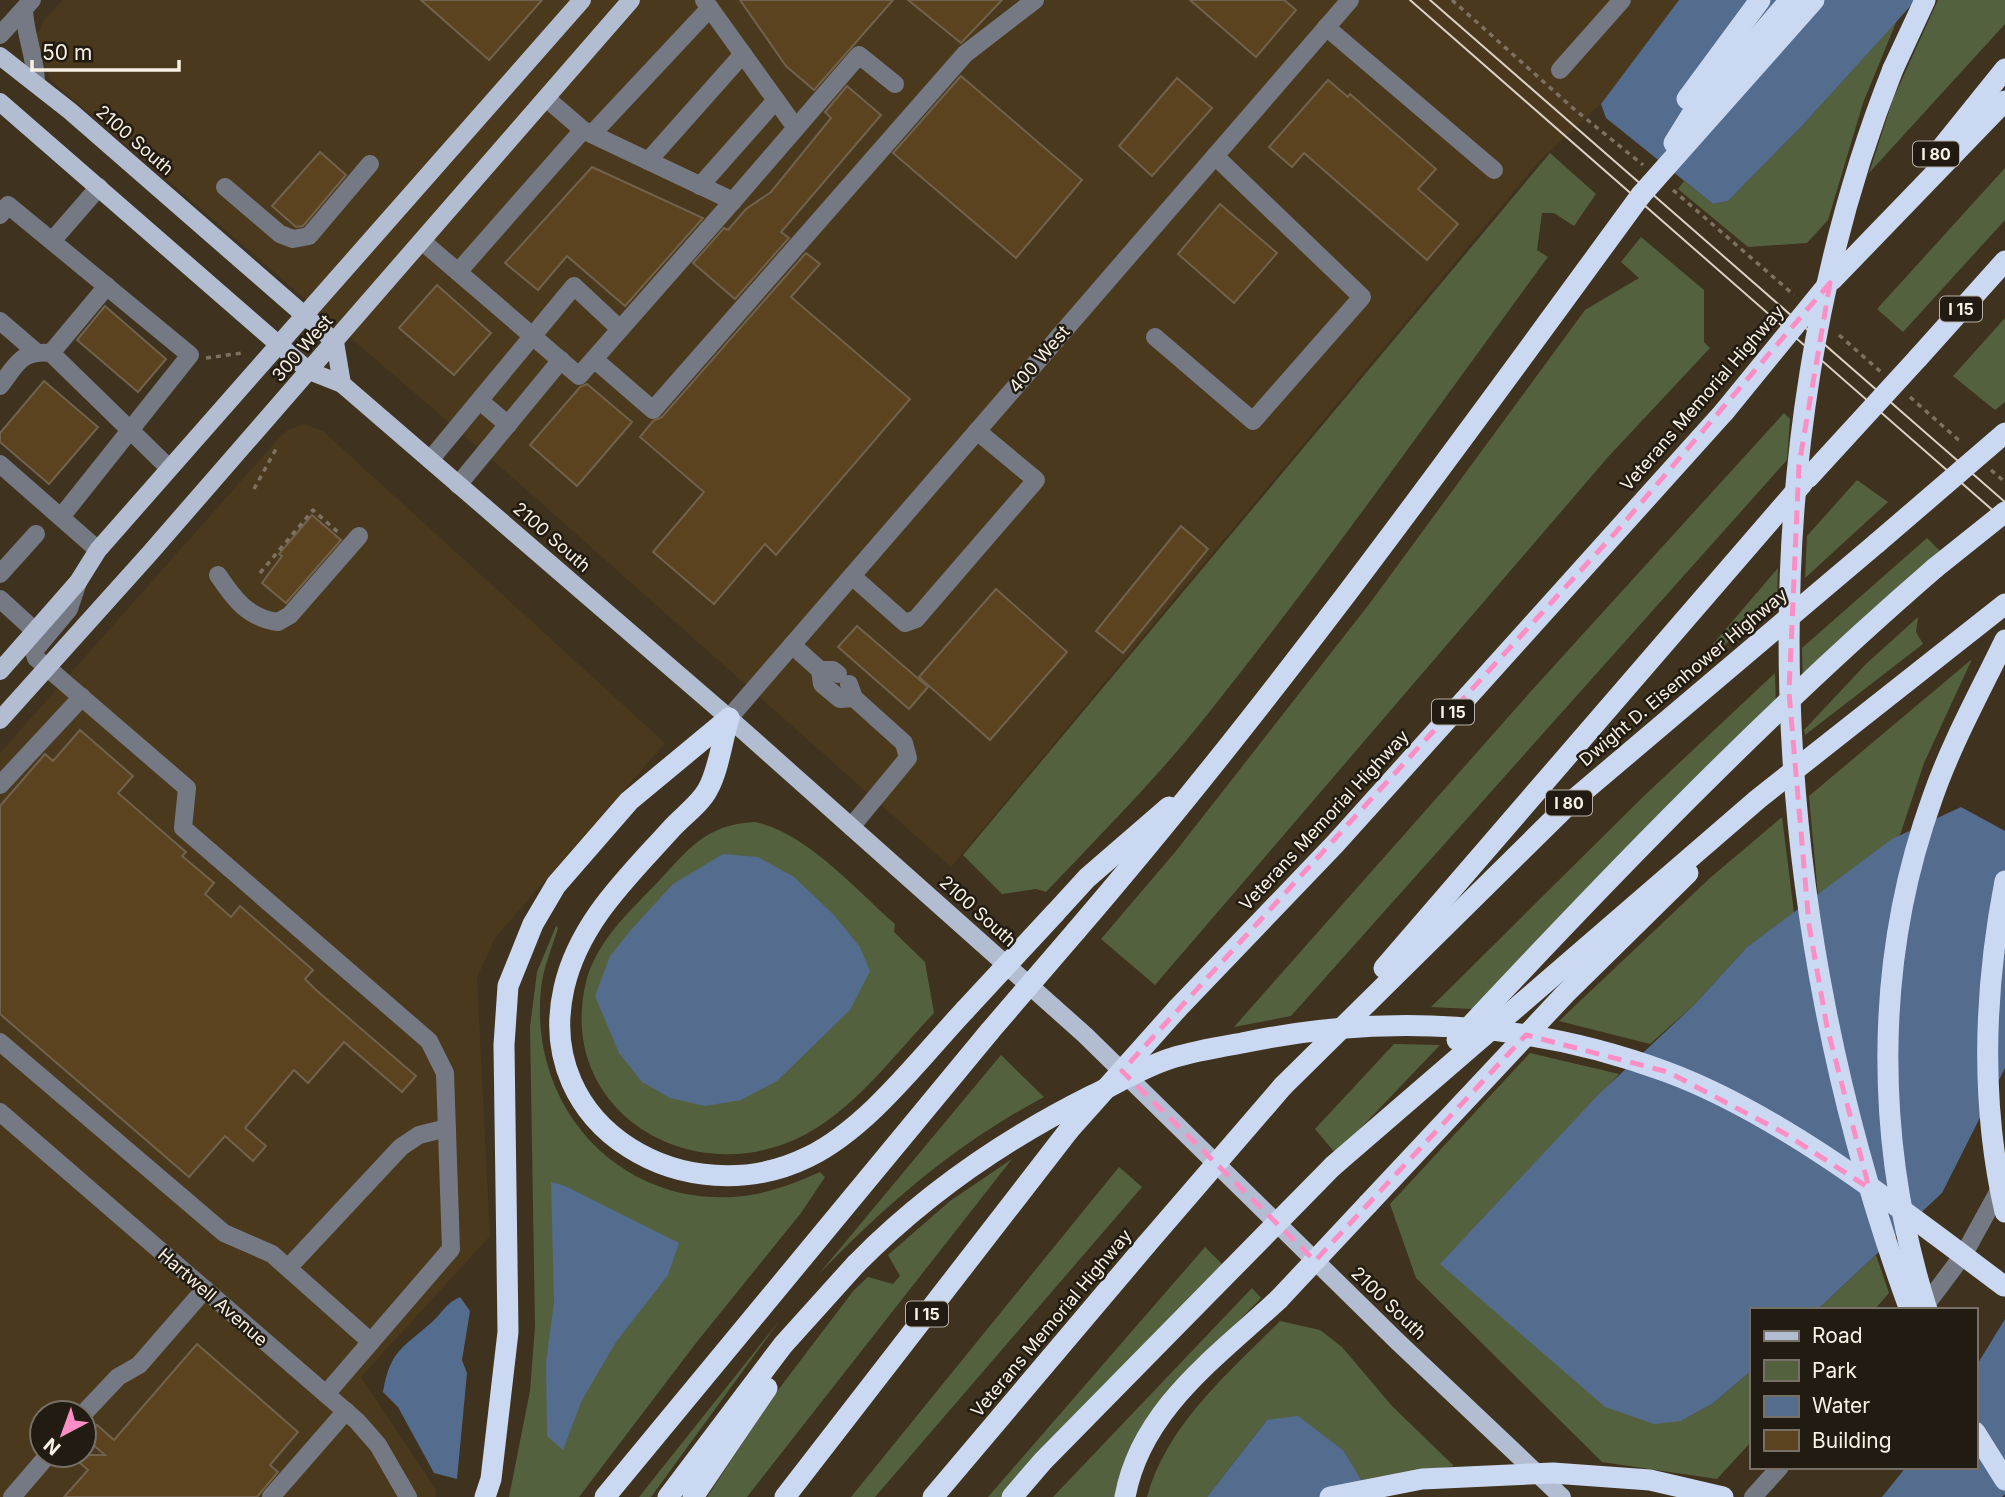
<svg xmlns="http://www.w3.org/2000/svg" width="2005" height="1497" viewBox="0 0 2005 1497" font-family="Inter,sans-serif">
	<rect width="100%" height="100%" fill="#3f321e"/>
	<!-- built -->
	<g fill="#4b391e" fill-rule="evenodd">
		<polygon points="63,0 1679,0 1601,104 1541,159 951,867 503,469 51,80 35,38 44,20"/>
		<path d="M304 424 323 431 665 743 495 938 477 978 490 1236 361 1377 435 1488 436 1497H0V753L279 438 288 430ZM42 1413H84V1455H42Z"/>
	</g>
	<!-- green -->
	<g fill="#54613f">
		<polygon points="1938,0 2005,0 2005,24 1869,173 1893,99"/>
		<polygon points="1897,20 1863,103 1828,220 1807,243 1748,247 1678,189 1684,181 1713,204 1728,201 1801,127"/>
		<path d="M1550 153 1596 194 1574 226 1554 213H1542L1537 250 1548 257C1434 412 1323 570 1203 720 1154 781 1099 836 1046 892L1036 889 1002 894 963 855Z"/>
		<polygon points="2005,168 2005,220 1903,332 1877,309"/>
		<polygon points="1641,237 1704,290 1704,342 1710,348 1608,457 1155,985 1101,939 1176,851 1370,603 1585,310 1639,278 1621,262"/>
		<polygon points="2005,318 2005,402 1995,410 1953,376"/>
		<polygon points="1784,413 1790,419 1787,460 1291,1016 1234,1027 1533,689"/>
		<polygon points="1857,480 1888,502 1805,578 1807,536"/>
		<polygon points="1927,538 1945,556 1803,686 1802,648"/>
		<polygon points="1778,568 1777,603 1698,666 1696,664"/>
		<polygon points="1918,617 1916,632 1923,644 1805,735 1804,730 1866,664"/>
		<polygon points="1972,659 1924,763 1900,835 1818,896 1809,796"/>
		<polygon points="1775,673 1776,711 1472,1009 1431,1007 1645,795"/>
		<polygon points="1782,817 1794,913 1747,947 1695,1004 1650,1044 1559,1021 1710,878"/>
		<path d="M755 822C806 832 857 891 895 924L894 932 925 962 934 1013C890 1059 846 1122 784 1144 675 1184 557 1102 586 982 596 942 629 912 656 884 689 849 704 825 755 822Z"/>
		<path d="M556 926 558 928C552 948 543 968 541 989 529 1105 616 1204 734 1197 764 1195 793 1184 820 1172L825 1177 801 1213 696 1343 579 1497H509L530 1391 535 1326 530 1027 537 972Z"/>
		<polygon points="1394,1044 1440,1045 1336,1154 1315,1129"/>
		<polygon points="1530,1053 1619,1074 1441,1264 1681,1421 1712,1404 1751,1371 1751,1442 1717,1479 1602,1462 1416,1278 1390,1204"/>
		<path d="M1001 1055 1044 1097C957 1143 886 1204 818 1275Z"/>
		<polygon points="1012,1159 747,1497 707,1497 772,1398 854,1290 868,1277 893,1284 900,1276 888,1255 950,1201"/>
		<polygon points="1119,1167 1142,1187 875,1497 851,1497"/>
		<polygon points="1205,1247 1223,1265 1001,1497 988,1497"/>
		<polygon points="1876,1255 1889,1293 1874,1310 1817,1310"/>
		<path d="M1252 1288 1261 1298C1214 1347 1126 1429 1116 1497H1053Z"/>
		<polygon points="780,1320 651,1497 639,1497"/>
		<path d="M1280 1321 1320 1330 1342 1347 1392 1406 1454 1466 1361 1481 1344 1451 1267 1420 1207 1497H1147C1167 1424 1229 1373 1280 1321Z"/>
	</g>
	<!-- water -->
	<g fill="#546c8e">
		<polygon points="1679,0 1916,0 1801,127 1728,201 1713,204 1606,118 1601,104"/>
		<polygon points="1961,807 2005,831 2005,1068 1942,1193 1817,1310 1751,1310 1751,1371 1712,1404 1681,1421 1654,1424 1605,1407 1440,1264 1598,1095 1695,1004 1747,947 1892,839"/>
		<polygon points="723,854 758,857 794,877 834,915 860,947 870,971 850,1010 777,1081 741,1100 705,1106 670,1098 642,1082 619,1053 595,996 610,956 630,931 673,884"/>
		<polygon points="551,1182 565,1186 679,1243 668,1275 616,1342 582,1400 563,1450 547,1436 546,1363 554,1302"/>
		<path d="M460 1297 470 1311 462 1360 467 1373 457 1479 434 1473 398 1407 383 1392C390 1350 403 1348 432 1322 443 1312 446 1303 460 1297Z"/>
		<polygon points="2005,1319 2005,1494 2002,1497 1882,1497 1906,1467 1975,1467 1975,1368"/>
		<polygon points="1298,1416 1344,1451 1371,1497 1207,1497 1267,1420"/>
	</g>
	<!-- building -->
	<g fill="#5b431f" stroke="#71624d" stroke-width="2">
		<polygon points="421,0 542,0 489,60"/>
		<polygon points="740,0 893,0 814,90 786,66"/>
		<polygon points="908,0 1002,0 961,43"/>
		<polygon points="1190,0 1284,0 1296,10 1256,57"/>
		<polygon points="961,76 1082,180 1016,258 893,153"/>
		<polygon points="1177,78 1212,108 1152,176 1119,146"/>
		<polygon points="1328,80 1348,97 1350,94 1436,169 1418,189 1458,224 1427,260 1304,153 1292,167 1269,147"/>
		<polygon points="847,86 881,115 781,232 789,238 735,299 693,263 724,228 728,230 746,209 771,192 831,118 825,112"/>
		<polygon points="320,152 346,175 303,226 296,227 272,206"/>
		<polygon points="592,167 703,218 625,306 567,256 538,290 505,263"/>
		<polygon points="1220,204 1277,253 1234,303 1178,254"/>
		<polygon points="806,253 820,264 791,297 910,399 776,555 765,544 714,604 653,552 704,492 640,437 653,421 662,417"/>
		<polygon points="437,285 491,333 454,375 399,328"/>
		<polygon points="105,306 166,359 138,392 77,340"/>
		<polygon points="44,381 98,427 49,484 0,442 0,433"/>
		<polygon points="587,384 632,422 577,486 530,445 580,387"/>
		<polygon points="312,515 341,540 286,603 262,583 282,556 279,554"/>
		<polygon points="1181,526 1208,549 1123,653 1096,631"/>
		<polygon points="996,589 1067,652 990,740 919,677"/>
		<polygon points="857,626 928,687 909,709 838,647"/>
		<polygon points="80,730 133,776 118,793 186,852 182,856 214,883 205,894 231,917 240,906 313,970 305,979 316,990 416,1076 402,1092 344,1042 308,1083 294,1070 245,1128 266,1146 253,1161 225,1136 189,1177 0,1014 0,806 45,754 53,761"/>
		<polygon points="197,1344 298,1432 270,1465 278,1472 257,1497 64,1497 88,1470 71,1455 105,1455 85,1438 97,1425 114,1440"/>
	</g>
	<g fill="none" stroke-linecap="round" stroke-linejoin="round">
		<!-- path -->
		<g stroke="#7d7260" stroke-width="3.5" stroke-dasharray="5 5" stroke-linecap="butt">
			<polyline points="1452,0 1574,109 1643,165"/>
			<polyline points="1673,190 1794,295"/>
			<polyline points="1839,335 1881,372"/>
			<polyline points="206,358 242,353"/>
			<polyline points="1910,397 1962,443"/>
			<polyline points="1991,470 2005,482"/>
			<polyline points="254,489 276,449 274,447"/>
			<polyline points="260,573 313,510 339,533"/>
		</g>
		<!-- minor -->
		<g stroke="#747983" stroke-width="18">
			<path d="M24 10C25 35 36 58 36 83"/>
			<polyline points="1326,27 1494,170"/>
			<polyline points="0,35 32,0"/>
			<polyline points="1560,70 1622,0"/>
			<polyline points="546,98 583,130 733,201 796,128 704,0"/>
			<polyline points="796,128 859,55 895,84"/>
			<polyline points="592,134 710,8"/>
			<polyline points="648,161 743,54"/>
			<polyline points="700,186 776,100"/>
			<polyline points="225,187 280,234 293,239 309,236 370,164"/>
			<polyline points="0,215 8,205 190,355 61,517"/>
			<polyline points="52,241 99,187"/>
			<polyline points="423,242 579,376 733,201"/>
			<polyline points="458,272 583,130"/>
			<polyline points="0,321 35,351"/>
			<polyline points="1155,337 1253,421 1362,297 1215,156"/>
			<polyline points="51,353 107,286"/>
			<polyline points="594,359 653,410 965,54 1035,0"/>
			<path d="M0 386C17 364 21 350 51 353L169 468"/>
			<polyline points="480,401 508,425"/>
			<polyline points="430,460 574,286 620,329"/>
			<polyline points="0,464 98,550"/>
			<polyline points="458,485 561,360"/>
			<polyline points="0,574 36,534"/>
			<path d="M218 575C234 599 248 618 278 622L290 615 359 536"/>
			<polyline points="852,576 905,623 916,619 1036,480 977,431"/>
			<polyline points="78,582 69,609 34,651 36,658 187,788 183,828 429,1041 445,1073 451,1249 326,1394"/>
			<polyline points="0,599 35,631"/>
			<polyline points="792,645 820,670 822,684 840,699 854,698"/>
			<polyline points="820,670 833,670 838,674"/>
			<polyline points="849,684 854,698 904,743 908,758 851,827"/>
			<polyline points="729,718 1350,0"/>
			<polyline points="0,785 82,697"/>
			<polyline points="0,1042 224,1233 272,1254 371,1342"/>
			<polyline points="0,1112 357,1421 378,1445 408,1497"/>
			<polyline points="288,1268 401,1147 419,1135 447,1128"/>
			<polyline points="1922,1310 1964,1254 2003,1183"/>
			<polyline points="84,1413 118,1377 139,1365 205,1289"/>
			<polyline points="12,1497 48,1455"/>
			<polyline points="271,1497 346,1411"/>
			<polyline points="1753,1497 1780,1467"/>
		</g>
		<!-- major -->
		<g stroke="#b2bdd2" stroke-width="18">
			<polyline points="0,56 70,111 335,342 342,384"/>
			<polyline points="0,102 309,371 342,384 729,718 1085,1035 1398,1342 1562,1497"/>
			<polyline points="0,671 78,582 98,550 582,0"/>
			<polyline points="0,720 150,553 631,0"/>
		</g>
		<!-- highway -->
		<g stroke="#cbd8f1" stroke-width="21">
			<polyline points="1893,69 1925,0"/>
			<polyline points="1939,151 2005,69"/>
			<polyline points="1832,280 2005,101"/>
			<polyline points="1918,358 2005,261"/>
			<path d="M729 718C722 740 719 769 708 789 701 803 683 816 672 828 628 877 579 922 564 988 532 1129 688 1216 808 1157 868 1128 920 1058 965 1010"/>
			<polyline points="1055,913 1087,878 1169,807"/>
			<path d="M1076 931C1278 696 1458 445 1641 195"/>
			<polyline points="1384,968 1802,484"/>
			<polyline points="1177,1009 1335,844 1724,412"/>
			<path d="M1457 1040C1610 876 1765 715 1935 568"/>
			<polyline points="1283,1086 1571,802 1877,543"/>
			<polyline points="1333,1166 1758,799 2005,604"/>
			<polyline points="1368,1204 1566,993 1688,873"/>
			<polyline points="1975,1432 2005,1480"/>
			<polyline points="485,1497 491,1479 508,1332 504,1045 508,986 533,924 556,885 629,801 729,718"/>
			<polyline points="605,1497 990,1031"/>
			<polyline points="668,1497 783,1345 856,1264"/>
			<polyline points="693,1497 767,1388"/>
			<polyline points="785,1497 1069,1130"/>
			<polyline points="933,1497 1146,1245"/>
			<polyline points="1012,1497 1043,1461 1215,1286"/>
			<path d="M1125 1497C1141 1409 1217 1357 1279 1299"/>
		</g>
		<!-- tram -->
		<g stroke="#dbd1c4" stroke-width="2">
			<polyline points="1410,0 2005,521"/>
			<polyline points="1430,0 2005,502"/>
		</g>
		<!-- highway-bridge -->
		<g stroke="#cbd8f1" stroke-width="21">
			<path d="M1893 69C1738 457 1767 922 1910 1310"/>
			<polyline points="1687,99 1760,0"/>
			<polyline points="1674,143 1692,114 1790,0"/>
			<polyline points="1641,195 1814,0"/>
			<polyline points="1724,412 1826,287"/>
			<polyline points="1808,478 1918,358"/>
			<polyline points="1877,543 2005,433"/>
			<polyline points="1935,568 2005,512"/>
			<path d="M2005 881C1984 990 1980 1103 2005 1212"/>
			<polyline points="965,1010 1055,913"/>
			<polyline points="990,1031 1076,931"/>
			<polyline points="1069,1130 1177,1009"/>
			<polyline points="1146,1245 1283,1086"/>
			<path d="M856 1264C925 1194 1003 1140 1091 1096 1118 1083 1143 1067 1172 1058 1194 1051 1219 1047 1242 1043 1384 1013 1530 1021 1667 1072 1783 1115 1905 1212 2004 1286"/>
			<polyline points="1215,1286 1333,1166"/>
			<polyline points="1279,1299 1368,1204"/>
			<path d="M1927 1310C1875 1145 1873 963 1932 799 1951 744 1980 692 2005 640"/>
			<polyline points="1330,1497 1422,1479 1553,1473 1650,1480 1723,1497"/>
		</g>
	</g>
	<!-- marked area -->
	<path fill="none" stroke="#fb8fc5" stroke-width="5" stroke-dasharray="14 9" stroke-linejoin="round" d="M1830 283 1799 465 1789 692 1809 925 1827 1027 1869 1188 1784 1133 1668 1072 1526 1035 1315 1261 1122 1071 1616 532Z"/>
	<g text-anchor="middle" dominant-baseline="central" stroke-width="5" stroke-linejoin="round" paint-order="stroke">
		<!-- shield labels -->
		<g fill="#211b12" stroke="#b8b0a5" stroke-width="2">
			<rect x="1913" y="141.5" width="46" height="25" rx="5"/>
			<rect x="1940" y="296.5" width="42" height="25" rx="5"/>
			<rect x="1432" y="699.5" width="42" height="25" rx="5"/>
			<rect x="1546" y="790.5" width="46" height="25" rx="5"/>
			<rect x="906" y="1301.5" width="42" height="25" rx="5"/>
		</g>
		<g font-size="16" font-weight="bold" fill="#f9f0e4">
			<text x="1936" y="154">I 80</text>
			<text x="1961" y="309">I 15</text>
			<text x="1453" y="712">I 15</text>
			<text x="1569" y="803">I 80</text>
			<text x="927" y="1314">I 15</text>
		</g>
		<!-- street labels -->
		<g font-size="18" fill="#f9f0e4" stroke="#211b12">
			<text transform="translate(135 140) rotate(41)">2100 South</text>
			<text transform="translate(302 348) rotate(-49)">300 West</text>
			<text transform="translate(1039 359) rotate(-49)">400 West</text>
			<text transform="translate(1702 398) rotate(-49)">Veterans Memorial Highway</text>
			<text transform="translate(552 537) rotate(41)">2100 South</text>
			<text transform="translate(1683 677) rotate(-40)">Dwight D. Eisenhower Highway</text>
			<text transform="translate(1324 820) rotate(-47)">Veterans Memorial Highway</text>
			<text transform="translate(978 911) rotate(42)">2100 South</text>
			<text transform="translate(213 1297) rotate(41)">Hartwell Avenue</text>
			<text transform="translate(1389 1303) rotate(44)">2100 South</text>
			<text transform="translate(1051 1323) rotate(-50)">Veterans Memorial Highway</text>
		</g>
	</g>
	<!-- legend -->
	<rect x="1750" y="1308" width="228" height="161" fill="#211b12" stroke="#777066" stroke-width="2"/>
	<rect x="1764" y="1331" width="35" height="10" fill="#b2bdd2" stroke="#777066" stroke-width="2"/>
	<text x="1812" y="1343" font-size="21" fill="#f9f0e4">Road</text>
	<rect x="1764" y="1360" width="35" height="21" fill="#54613f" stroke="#777066" stroke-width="2"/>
	<text x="1812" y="1378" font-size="21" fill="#f9f0e4">Park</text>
	<rect x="1764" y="1396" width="35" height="21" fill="#546c8e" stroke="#777066" stroke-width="2"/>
	<text x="1812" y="1413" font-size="21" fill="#f9f0e4">Water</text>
	<rect x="1764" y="1430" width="35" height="21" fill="#5b431f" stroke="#777066" stroke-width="2"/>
	<text x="1812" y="1448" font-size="21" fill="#f9f0e4">Building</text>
	<!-- north arrow -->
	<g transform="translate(63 1434) rotate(221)"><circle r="33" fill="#211b12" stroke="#777066" stroke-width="2"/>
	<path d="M0-5L12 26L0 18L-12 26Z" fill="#fb8fc5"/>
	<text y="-10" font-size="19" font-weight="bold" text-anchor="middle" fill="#f9f0e4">N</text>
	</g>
	<!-- scale -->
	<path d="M32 60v10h147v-10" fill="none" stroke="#f9f0e4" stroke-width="3.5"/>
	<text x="42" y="60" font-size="21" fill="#f9f0e4" stroke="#211b12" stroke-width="5" paint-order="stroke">50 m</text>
</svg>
